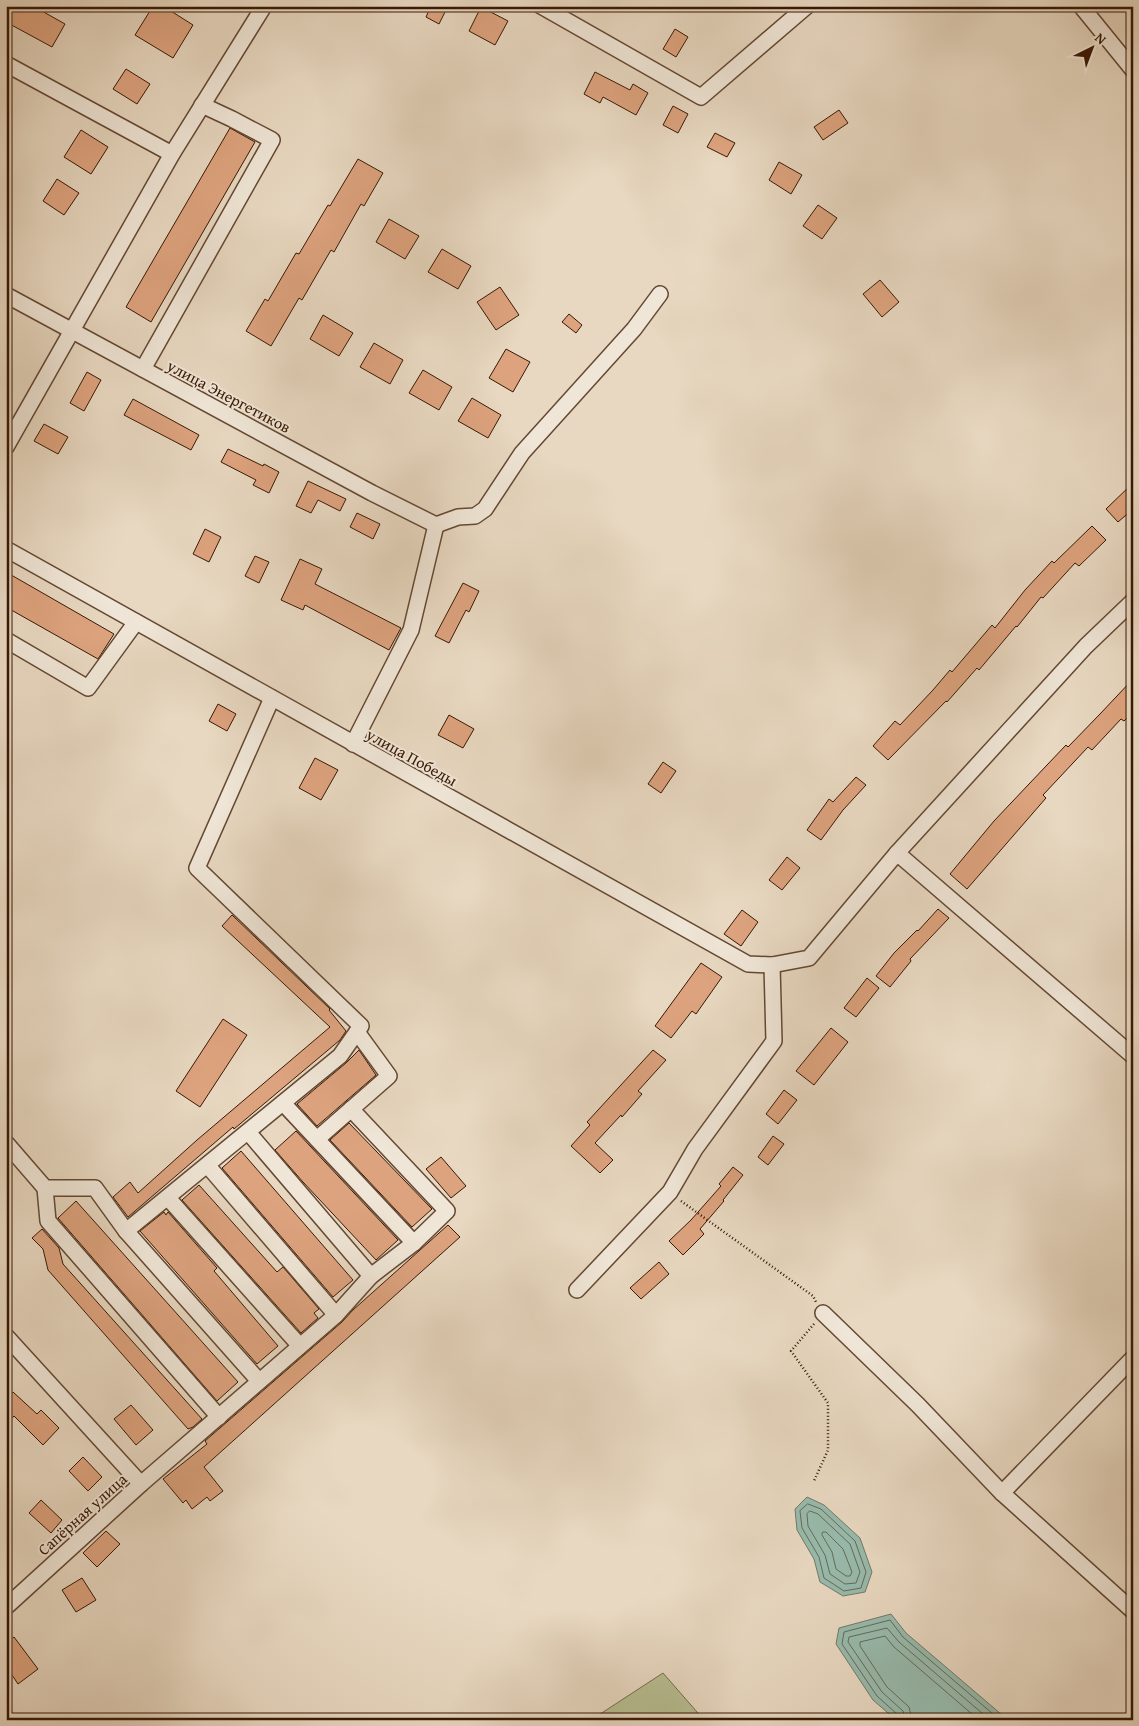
<svg xmlns="http://www.w3.org/2000/svg" width="1139" height="1726" viewBox="0 0 1139 1726" font-family="'Gentium Book Plus',serif">
	<rect width="100%" height="100%" fill="#e8d8c1"/>
	<filter id="stains"><feTurbulence type="fractalNoise" baseFrequency=".004" numOctaves="4"/><feColorMatrix values="0 0 0 0 .2 0 0 0 0 .09 0 0 0 0 .02 0 0 0 .5 -.17"/></filter>
	<radialGradient id="worn" r=".72"><stop offset=".6" stop-color="#630" stop-opacity="0"/><stop offset="1" stop-color="#630" stop-opacity=".3"/></radialGradient>
	<!-- green -->
	<polygon fill="#b7be92" stroke="#786b4b" points="663,1673 704,1720 591,1720"/>
	<!-- water -->
	<g fill="#98bbad" stroke="#727a69">
		<polygon points="807,1497 824,1505 860,1538 872,1572 865,1592 843,1596 820,1582 814,1559 797,1530 795,1509"/>
		<polygon points="891,1614 906,1633 1008,1720 896,1720 873,1700 836,1644 839,1628"/>
	</g>
	<g fill="none" stroke-linecap="round" stroke-linejoin="round">
		<!-- shore -->
		<g stroke="#686a58" stroke-width="1">
			<polygon points="808,1504 821,1509 855,1541 866,1572 861,1588 844,1591 824,1578 819,1557 802,1528 800,1511"/>
			<polygon points="810,1511 818,1514 850,1544 860,1572 856,1583 845,1584 830,1574 825,1555 808,1526 807,1514"/>
			<polygon points="823,1532 826,1532 843,1549 852,1572 850,1576 846,1576 836,1569 832,1552 822,1535"/>
			<polyline points="899,1720 897,1714 877,1696 842,1644 844,1632 890,1620 903,1637 1000,1720"/>
			<polyline points="905,1720 903,1711 882,1692 848,1642 849,1637 887,1628 899,1642 990,1720"/>
			<polyline points="912,1720 909,1707 887,1687 860,1646 860,1642 885,1636 894,1647 979,1720"/>
		</g>
	</g>
	<!-- building -->
	<g fill="#dda37e" stroke="#381804">
		<polygon points="6,6 33,6 65,24 52,47 6,22"/>
		<polygon points="153,6 163,6 193,25 173,58 135,35"/>
		<polygon points="431,6 448,6 439,24 426,17"/>
		<polygon points="481,7 508,21 495,45 469,31"/>
		<polygon points="675,29 688,37 676,57 663,49"/>
		<polygon points="126,69 150,84 137,104 113,89"/>
		<polygon points="595,72 630,90 633,84 648,93 636,115 603,97 600,103 584,94"/>
		<polygon points="673,106 688,114 678,133 663,125"/>
		<polygon points="839,110 848,123 823,140 814,127"/>
		<polygon points="230,128 255,142 151,322 126,307"/>
		<polygon points="81,130 108,147 91,174 64,157"/>
		<polygon points="715,133 735,143 727,157 707,147"/>
		<polygon points="358,159 383,173 364,206 361,204 334,252 331,250 302,300 299,298 271,346 246,331 265,299 268,301 296,253 299,254 328,205 330,206"/>
		<polygon points="779,162 802,175 791,194 769,180"/>
		<polygon points="57,179 79,193 64,215 43,201"/>
		<polygon points="818,205 837,218 822,239 803,226"/>
		<polygon points="389,219 419,236 405,259 376,242"/>
		<polygon points="442,249 471,266 458,289 428,272"/>
		<polygon points="880,280 899,302 882,317 863,294"/>
		<polygon points="500,287 519,315 496,330 477,302"/>
		<polygon points="569,314 582,325 576,333 562,322"/>
		<polygon points="323,315 353,333 339,356 310,339"/>
		<polygon points="374,343 403,360 390,384 360,367"/>
		<polygon points="506,349 530,362 513,392 489,378"/>
		<polygon points="423,370 452,387 439,410 409,393"/>
		<polygon points="87,372 101,380 84,411 70,403"/>
		<polygon points="472,398 501,415 488,438 458,421"/>
		<polygon points="133,399 199,435 191,450 124,415"/>
		<polygon points="44,424 68,437 58,454 34,441"/>
		<polygon points="228,449 263,466 264,464 279,472 269,493 253,485 256,480 221,462"/>
		<polygon points="308,481 346,499 340,511 318,500 311,513 296,506"/>
		<polygon points="1133,483 1133,509 1118,522 1106,509"/>
		<polygon points="357,513 380,524 373,539 350,527"/>
		<polygon points="1092,526 1106,540 1079,566 1075,563 1043,598 1041,597 1017,627 1016,626 979,670 977,668 947,702 946,701 888,760 873,746 895,721 900,725 933,690 950,670 952,672 992,625 995,628 1025,590 1052,561 1054,563"/>
		<polygon points="205,529 221,537 209,562 193,554"/>
		<polygon points="255,556 269,562 259,583 245,576"/>
		<polygon points="300,559 322,569 315,584 401,628 389,650 305,605 303,610 281,600"/>
		<polygon points="6,572 114,634 98,659 6,607"/>
		<polygon points="463,583 479,591 469,612 466,610 449,643 435,636"/>
		<polygon points="1133,679 1133,712 1124,721 1121,719 1092,750 1088,747 1043,795 1046,798 967,889 950,874 994,821 1029,784 1066,745 1068,747 1100,714"/>
		<polygon points="218,704 236,714 227,731 209,721"/>
		<polygon points="449,715 474,729 463,748 438,735"/>
		<polygon points="315,758 338,770 321,800 299,788"/>
		<polygon points="663,762 676,771 661,793 648,784"/>
		<polygon points="856,777 866,785 843,810 821,840 807,830 829,799 833,802"/>
		<polygon points="787,857 800,868 782,890 769,880"/>
		<polygon points="938,909 949,918 910,959 911,961 890,987 876,976 894,953 917,930 918,931"/>
		<polygon points="742,910 758,922 741,946 724,934"/>
		<polygon points="232,915 330,1009 329,1010 346,1031 340,1040 234,1129 233,1127 128,1217 113,1197 130,1182 138,1193 197,1140 330,1027 222,926"/>
		<polygon points="701,963 722,977 696,1014 692,1011 671,1038 655,1026"/>
		<polygon points="867,978 879,988 856,1017 844,1008"/>
		<polygon points="223,1019 247,1035 200,1107 176,1091"/>
		<polygon points="831,1028 848,1042 814,1085 796,1071"/>
		<polygon points="359,1050 376,1075 317,1126 297,1104 346,1063"/>
		<polygon points="653,1050 666,1060 638,1091 642,1094 622,1117 621,1115 595,1143 613,1160 600,1173 571,1146 590,1125 587,1122"/>
		<polygon points="784,1090 797,1100 778,1124 766,1114"/>
		<polygon points="349,1123 432,1209 412,1227 330,1140"/>
		<polygon points="296,1131 398,1240 376,1260 303,1182 275,1150"/>
		<polygon points="773,1136 784,1144 768,1165 758,1157"/>
		<polygon points="241,1151 353,1280 333,1297 222,1168"/>
		<polygon points="441,1157 466,1186 451,1198 426,1169"/>
		<polygon points="733,1167 743,1175 723,1200 724,1201 700,1229 704,1234 683,1255 669,1241 691,1220 721,1186 719,1184"/>
		<polygon points="199,1185 277,1272 283,1267 319,1309 314,1313 318,1318 301,1333 182,1200"/>
		<polygon points="76,1201 238,1382 217,1401 58,1218"/>
		<polygon points="164,1212 166,1215 168,1212 217,1268 214,1271 278,1346 257,1364 140,1231"/>
		<polygon points="448,1225 460,1237 204,1467 223,1491 210,1501 207,1497 192,1509 186,1500 183,1503 163,1479 207,1444 205,1441 342,1322 353,1310"/>
		<polygon points="42,1229 59,1248 63,1264 202,1419 193,1427 188,1429 48,1270 43,1249 32,1238"/>
		<polygon points="659,1262 669,1274 641,1299 630,1288"/>
		<polygon points="13,1392 37,1414 41,1410 59,1428 43,1445 14,1416 6,1425 6,1399"/>
		<polygon points="131,1405 153,1430 136,1445 114,1419"/>
		<polygon points="83,1457 102,1477 88,1491 69,1471"/>
		<polygon points="41,1500 62,1520 51,1533 29,1513"/>
		<polygon points="106,1531 120,1544 97,1567 83,1553"/>
		<polygon points="82,1578 96,1600 76,1612 62,1590"/>
		<polygon points="14,1637 38,1669 18,1684 6,1666 6,1643"/>
	</g>
	<g fill="none" stroke-linecap="round" stroke-linejoin="round">
		<defs>
			<g id="minor">
				<polyline points="541,6 701,97 807,6"/>
				<polyline points="1081,6 1133,70"/>
				<polyline points="6,64 172,154"/>
				<polyline points="6,295 372,493 436,525"/>
				<polyline points="143,369 272,140 232,119 202,105"/>
				<polyline points="6,447 172,154 264,6"/>
				<polyline points="436,525 458,517 475,516 485,509 522,453 634,329 660,294"/>
				<polyline points="6,549 748,964 772,965 809,958 897,853 1086,646 1133,601"/>
				<polyline points="6,640 88,688 136,622"/>
				<polyline points="353,744 411,630 436,525"/>
				<polyline points="897,853 1133,1056"/>
				<polyline points="283,1103 414,1243 371,1276"/>
				<polyline points="351,1109 447,1211 414,1243"/>
				<polyline points="317,1139 389,1076 357,1032"/>
				<polyline points="6,1143 45,1188 95,1188 126,1231 259,1381"/>
				<polyline points="208,1166 336,1315"/>
				<polyline points="45,1188 48,1221 219,1417"/>
				<polyline points="168,1198 300,1346"/>
				<polyline points="126,1231 340,1056 361,1026 197,868 272,698"/>
				<polyline points="577,1290 670,1192 695,1149 774,1041 772,965"/>
				<polyline points="823,1313 918,1405 1002,1493 1133,1611"/>
				<polyline points="6,1336 141,1484"/>
				<polyline points="1002,1493 1133,1358"/>
				<polyline points="6,1607 141,1484 336,1315 371,1276 248,1132"/>
			</g>
		</defs>
		<!-- minor casing -->
		<use href="#minor" stroke="#644833" stroke-width="18"/>
		<!-- path -->
		<g stroke="#381804" stroke-width="2.5" stroke-dasharray="1 2.5" stroke-linecap="butt">
			<polyline points="681,1201 813,1296 816,1302"/>
			<polyline points="814,1324 791,1351 828,1403 828,1450 814,1481"/>
		</g>
		<!-- minor -->
		<use href="#minor" stroke="#f0e6d7" stroke-width="15"/>
	</g>
	<g text-anchor="middle" dominant-baseline="central" stroke-width="4" stroke-linejoin="round" paint-order="stroke">
		<!-- street labels -->
		<g font-size="16" fill="#381804" stroke="#f0e6d7">
			<text transform="translate(229 396) rotate(28)">улица Энергетиков</text>
			<text transform="translate(412 757) rotate(29)">улица Победы</text>
			<text transform="translate(82 1514) rotate(-42)">Сапёрная улица</text>
		</g>
	</g>
	<!-- margin -->
	<rect width="1139" height="1726" fill="none" stroke="#e8d8c1" stroke-width="25"/>
	<rect x="8" y="8" width="1124" height="1711" fill="none" stroke="#381804" stroke-width="2.5"/>
	<rect x="12" y="12" width="1114" height="1701" fill="none" stroke="#381804"/>
	<!-- north arrow -->
	<g transform="translate(1092 48) rotate(42)" stroke="#f0e6d7" stroke-width="4" paint-order="stroke">
	<path d="M0-4L9 19L0 12L-9 19Z" fill="#381804"/>
	<text y="-8" font-size="14" font-weight="bold" text-anchor="middle" fill="#381804">N</text>
	</g>
	<rect width="100%" height="100%" filter="url(#stains)"/>
	<rect width="100%" height="100%" fill="url(#worn)"/>
</svg>
